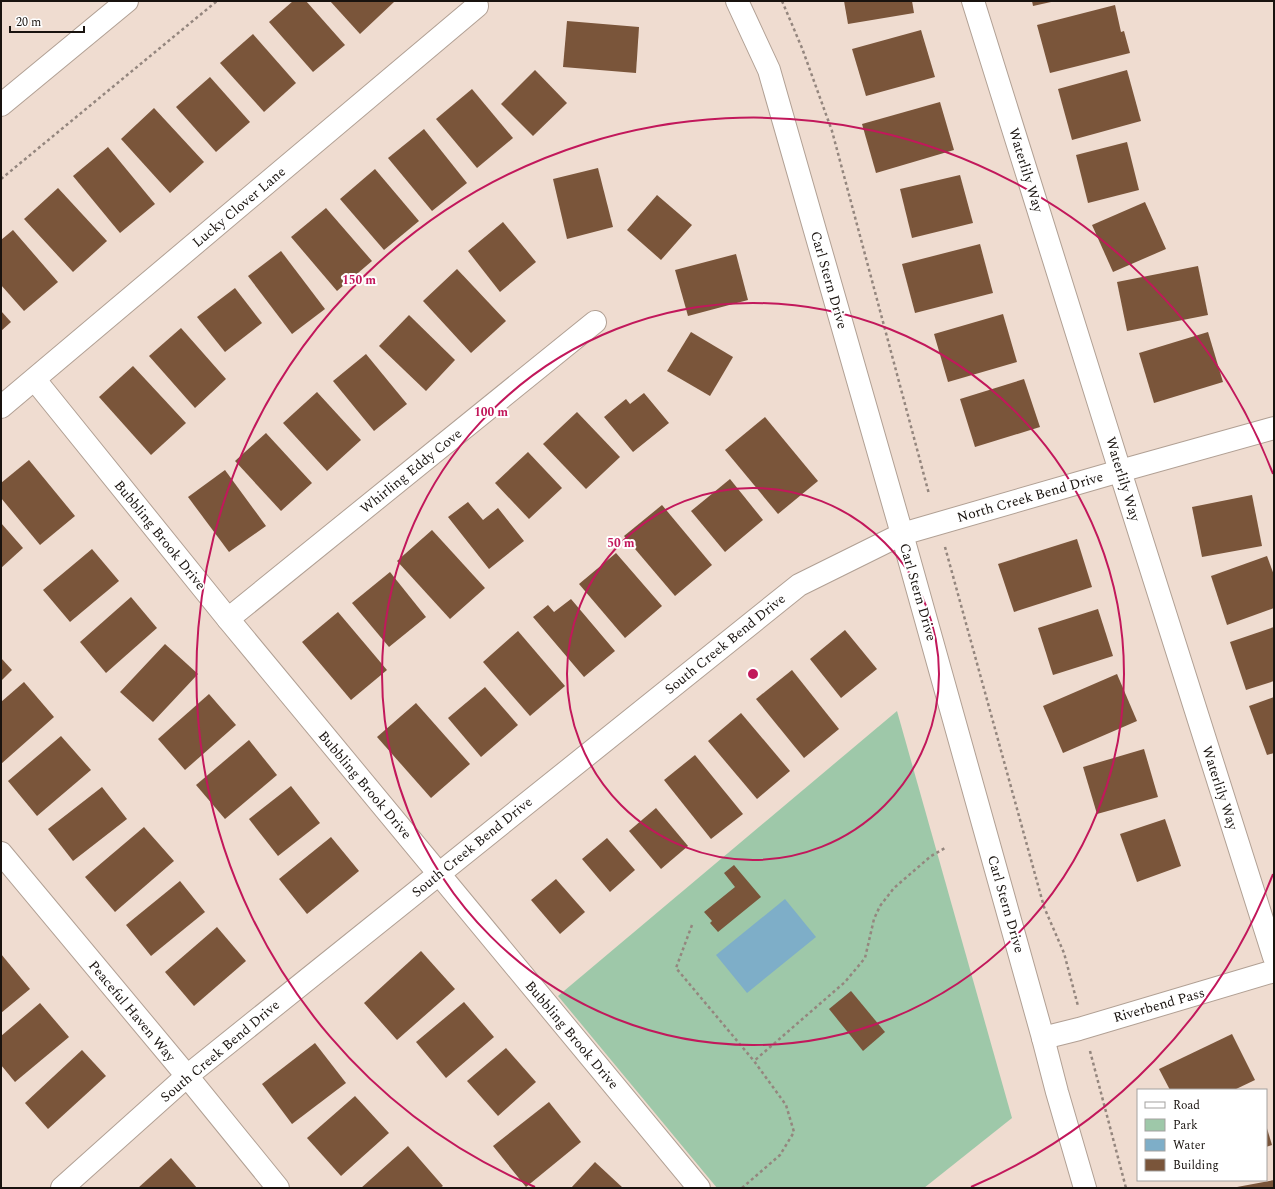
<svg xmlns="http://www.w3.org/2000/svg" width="1275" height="1189" viewBox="0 0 1275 1189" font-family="Spectral,serif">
	<rect width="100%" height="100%" fill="#efdcd0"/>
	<!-- green -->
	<polygon fill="#9ec8a9" points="897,711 1012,1118 924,1188 717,1188 558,996"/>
	<!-- water -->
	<polygon fill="#7eaec8" points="785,899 816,937 747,993 716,955"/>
	<!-- building -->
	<g fill="#7a553a">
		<polygon points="293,1 306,1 345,45 313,72 269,22"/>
		<polygon points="330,1 393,1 394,2 360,34"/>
		<polygon points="844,1 912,1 914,13 848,24"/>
		<polygon points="1032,1 1051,1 1051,2 1033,6"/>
		<polygon points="1115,5 1121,32 1124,31 1130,53 1050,73 1037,25"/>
		<polygon points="567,21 639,27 636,73 563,67"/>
		<polygon points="921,30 935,77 866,96 852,49"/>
		<polygon points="253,34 296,83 264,112 220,63"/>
		<polygon points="535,70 567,103 533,136 501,104"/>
		<polygon points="1127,70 1141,121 1072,140 1058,89"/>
		<polygon points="210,77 250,122 216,152 176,107"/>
		<polygon points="472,89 513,138 477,168 436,119"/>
		<polygon points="940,102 954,150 876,173 862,124"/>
		<polygon points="154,108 204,162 170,193 121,139"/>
		<polygon points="424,129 467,183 432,211 388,158"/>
		<polygon points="1127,142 1139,190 1088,203 1076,155"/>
		<polygon points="108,147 155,204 120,233 73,176"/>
		<polygon points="598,168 613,227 567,239 553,179"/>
		<polygon points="375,169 419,221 384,250 340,199"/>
		<polygon points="960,175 973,223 912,238 900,189"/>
		<polygon points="58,188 107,241 73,272 24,219"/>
		<polygon points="657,195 692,225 661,260 627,230"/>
		<polygon points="1145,202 1166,249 1113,272 1092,225"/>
		<polygon points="326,208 372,261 337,291 291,237"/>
		<polygon points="503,222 536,262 500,292 468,251"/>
		<polygon points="13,230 58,282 24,311 1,285 1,240"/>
		<polygon points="980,244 993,293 915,313 902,264"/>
		<polygon points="281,251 325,309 292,334 248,276"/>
		<polygon points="736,254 748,300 688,316 675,270"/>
		<polygon points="1198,266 1208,315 1127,331 1117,282"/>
		<polygon points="457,269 506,321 471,353 423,301"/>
		<polygon points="235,288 262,323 225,352 197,317"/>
		<polygon points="1,311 11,322 1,331"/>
		<polygon points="1003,314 1017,362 948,382 934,334"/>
		<polygon points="409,315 455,360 426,391 379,346"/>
		<polygon points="181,328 226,379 195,408 149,356"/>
		<polygon points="691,332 733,357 710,396 667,371"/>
		<polygon points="1208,332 1223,382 1154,403 1139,353"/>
		<polygon points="366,354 407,404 374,431 333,381"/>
		<polygon points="133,366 186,423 151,455 99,397"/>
		<polygon points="1024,379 1040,427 975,447 960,399"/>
		<polygon points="317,392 361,440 327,471 283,423"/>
		<polygon points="644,393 669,423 633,452 604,417 626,399 630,404"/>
		<polygon points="577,412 620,457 586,489 543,444"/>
		<polygon points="765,417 818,481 778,514 725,450"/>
		<polygon points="266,433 312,483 281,511 235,461"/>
		<polygon points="528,452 562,488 529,519 495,483"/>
		<polygon points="29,460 75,516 40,545 1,498 1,483"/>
		<polygon points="225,470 266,526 229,552 188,497"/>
		<polygon points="730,479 763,520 725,552 691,511"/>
		<polygon points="1252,495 1262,546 1202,557 1192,507"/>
		<polygon points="468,502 483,520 498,508 524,541 489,569 448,517"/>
		<polygon points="662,505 712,565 675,596 624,536"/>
		<polygon points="1,523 23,548 1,568"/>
		<polygon points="432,530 485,588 450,619 397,561"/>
		<polygon points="1077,539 1092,587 1014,612 998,564"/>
		<polygon points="92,549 119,581 70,622 43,590"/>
		<polygon points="616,553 662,606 625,638 579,584"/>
		<polygon points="1267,556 1274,575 1274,608 1227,625 1211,576"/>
		<polygon points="390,572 426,617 389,647 352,603"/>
		<polygon points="131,597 157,628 106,673 80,642"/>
		<polygon points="571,599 615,651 584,677 533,617 548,605 554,612"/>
		<polygon points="1098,609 1113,656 1053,675 1038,628"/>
		<polygon points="338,612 387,670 351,700 302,642"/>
		<polygon points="1274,627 1274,681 1246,690 1230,642"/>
		<polygon points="845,630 877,669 841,698 810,659"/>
		<polygon points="518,631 565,686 530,716 483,662"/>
		<polygon points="165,644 198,674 153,722 120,692"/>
		<polygon points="1,658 12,670 1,681"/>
		<polygon points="792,670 839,729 804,758 756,699"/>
		<polygon points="1117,674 1137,721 1063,753 1043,706"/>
		<polygon points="24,682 54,717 1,764 1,702"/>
		<polygon points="485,687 518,725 481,757 448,718"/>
		<polygon points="209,694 236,725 185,770 158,739"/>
		<polygon points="1274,697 1274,753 1267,755 1249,706"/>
		<polygon points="416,703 470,764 431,798 377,737"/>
		<polygon points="741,713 790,771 757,799 708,741"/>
		<polygon points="61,736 91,770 37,816 8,781"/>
		<polygon points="249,740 277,775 225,819 196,785"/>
		<polygon points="1144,749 1158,797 1097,814 1083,767"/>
		<polygon points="695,755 743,814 711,839 664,780"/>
		<polygon points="291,786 320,823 278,856 249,819"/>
		<polygon points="102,787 127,819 73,861 48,829"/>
		<polygon points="656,808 688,846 661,869 629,831"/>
		<polygon points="1165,819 1181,866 1137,882 1120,834"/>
		<polygon points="144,827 174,861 115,912 85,877"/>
		<polygon points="331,837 359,871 307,914 279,879"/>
		<polygon points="607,838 635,870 610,892 582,859"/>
		<polygon points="734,865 761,897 718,932 710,923 712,921 704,912 735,887 724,873"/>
		<polygon points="556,879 585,912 560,934 531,900"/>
		<polygon points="180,881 205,912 151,956 126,925"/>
		<polygon points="217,927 246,961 194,1006 165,972"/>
		<polygon points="421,951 455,989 397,1040 364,1003"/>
		<polygon points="1,954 30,989 1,1013"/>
		<polygon points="851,991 885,1032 863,1051 829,1009"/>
		<polygon points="464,1002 494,1037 446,1078 416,1042"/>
		<polygon points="40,1003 69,1037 15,1082 1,1065 1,1036"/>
		<polygon points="1232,1034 1255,1080 1234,1090 1170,1090 1159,1069"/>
		<polygon points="315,1043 346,1083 292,1124 262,1084"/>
		<polygon points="506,1048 536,1082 498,1116 467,1081"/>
		<polygon points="82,1050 106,1076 48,1129 25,1103"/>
		<polygon points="355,1096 389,1133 341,1176 307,1138"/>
		<polygon points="549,1102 581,1142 526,1187 493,1146"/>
		<polygon points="1266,1125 1272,1145 1266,1147"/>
		<polygon points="408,1146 443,1186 440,1188 361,1188"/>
		<polygon points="171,1158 197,1188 138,1188"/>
		<polygon points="595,1162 623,1188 571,1188"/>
		<polygon points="1274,1180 1274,1188 1237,1188 1237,1187"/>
	</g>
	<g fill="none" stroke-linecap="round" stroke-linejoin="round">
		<defs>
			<g id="street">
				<polyline points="973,1 1120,471 1274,957"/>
				<polyline points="35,380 228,619 699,1188"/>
				<polyline points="1,407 477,6"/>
				<polyline points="228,619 595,322"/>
				<polyline points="1,853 187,1076 278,1188"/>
				<polyline points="1043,1038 1079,1029 1274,971"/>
				<polyline points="62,1188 187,1076 799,585 902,534 1120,471 1274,428"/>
			</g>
			<g id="secondary">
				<polyline points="737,1 769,70 902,534 1043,1038 1057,1092 1085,1188"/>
				<polyline points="1,105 127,1"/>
			</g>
		</defs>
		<!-- street casing -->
		<use href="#street" stroke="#b1a094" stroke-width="24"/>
		<!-- secondary casing -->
		<use href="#secondary" stroke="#b1a094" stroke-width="24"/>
		<!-- path -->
		<g stroke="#94867e" stroke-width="2.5" stroke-dasharray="3 3" stroke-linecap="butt">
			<polyline points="782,1 802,48 832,131 929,494"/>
			<polyline points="1,179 217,1"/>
			<polyline points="945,547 1044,907 1064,953 1078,1006"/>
			<polyline points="692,925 676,968 754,1061"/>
			<polyline points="1090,1051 1126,1188"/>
			<polyline points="742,1188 780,1155 794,1132 786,1105 754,1061 845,982 865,958 874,919 880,906 894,888 931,856 945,848"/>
		</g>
		<!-- street -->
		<use href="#street" stroke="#fff" stroke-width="22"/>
		<!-- secondary -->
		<use href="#secondary" stroke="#fff" stroke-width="22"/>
	</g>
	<!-- distance rings -->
	<g fill="none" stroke="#c2185b" stroke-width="2">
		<circle cx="753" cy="674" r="186"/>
		<circle cx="753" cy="674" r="371"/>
		<path d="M1273 874A557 557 0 0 1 971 1187M535 1187A557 557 0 1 1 1273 474"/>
	</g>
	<g text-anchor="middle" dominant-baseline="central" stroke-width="4" stroke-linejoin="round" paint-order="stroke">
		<!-- street labels -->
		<g font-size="14" fill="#19130f" stroke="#fff">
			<text transform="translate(1026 170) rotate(73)">Waterlily Way</text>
			<text transform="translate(239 207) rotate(-40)">Lucky Clover Lane</text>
			<text transform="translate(829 280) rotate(74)">Carl Stern Drive</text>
			<text transform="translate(411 471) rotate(-39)">Whirling Eddy Cove</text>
			<text transform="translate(1123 479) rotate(73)">Waterlily Way</text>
			<text transform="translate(1030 497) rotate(-16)">North Creek Bend Drive</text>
			<text transform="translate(160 535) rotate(51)">Bubbling Brook Drive</text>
			<text transform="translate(918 592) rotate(74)">Carl Stern Drive</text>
			<text transform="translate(725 644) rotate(-39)">South Creek Bend Drive</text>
			<text transform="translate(365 785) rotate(50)">Bubbling Brook Drive</text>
			<text transform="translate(1220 788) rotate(72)">Waterlily Way</text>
			<text transform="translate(472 847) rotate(-39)">South Creek Bend Drive</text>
			<text transform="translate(1006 904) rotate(74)">Carl Stern Drive</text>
			<text transform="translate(1159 1005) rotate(-16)">Riverbend Pass</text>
			<text transform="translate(132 1011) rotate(50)">Peaceful Haven Way</text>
			<text transform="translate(572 1035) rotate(50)">Bubbling Brook Drive</text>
			<text transform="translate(220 1051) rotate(-40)">South Creek Bend Drive</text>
		</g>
	</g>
	<circle cx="753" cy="674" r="6" fill="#c2185b" stroke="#fff" stroke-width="2"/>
	<g font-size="12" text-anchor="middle" font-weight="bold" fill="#c2185b" stroke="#fff" stroke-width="4" stroke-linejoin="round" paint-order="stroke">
		<text x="359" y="284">150 m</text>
		<text x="491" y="416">100 m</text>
		<text x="621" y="547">50 m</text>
	</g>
	<!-- border -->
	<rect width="1275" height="1189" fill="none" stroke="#19130f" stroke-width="4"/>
	<!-- legend -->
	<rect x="1137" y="1089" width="130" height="92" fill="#ffffff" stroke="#a3a19f"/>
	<rect x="1145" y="1102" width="20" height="6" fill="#ffffff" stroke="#a3a19f"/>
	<text x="1173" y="1109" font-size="12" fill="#19130f">Road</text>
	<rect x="1145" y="1119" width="20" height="12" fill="#9ec8a9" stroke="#a3a19f"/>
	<text x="1173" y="1129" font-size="12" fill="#19130f">Park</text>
	<rect x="1145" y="1139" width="20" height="12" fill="#7eaec8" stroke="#a3a19f"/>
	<text x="1173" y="1149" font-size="12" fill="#19130f">Water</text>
	<rect x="1145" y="1159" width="20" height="12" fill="#7a553a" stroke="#a3a19f"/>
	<text x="1173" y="1169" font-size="12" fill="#19130f">Building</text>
	<!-- scale -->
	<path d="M10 26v6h74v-6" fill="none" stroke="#19130f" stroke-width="2"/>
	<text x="16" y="26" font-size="12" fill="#19130f" stroke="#ffffff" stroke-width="3" paint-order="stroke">20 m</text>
</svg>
